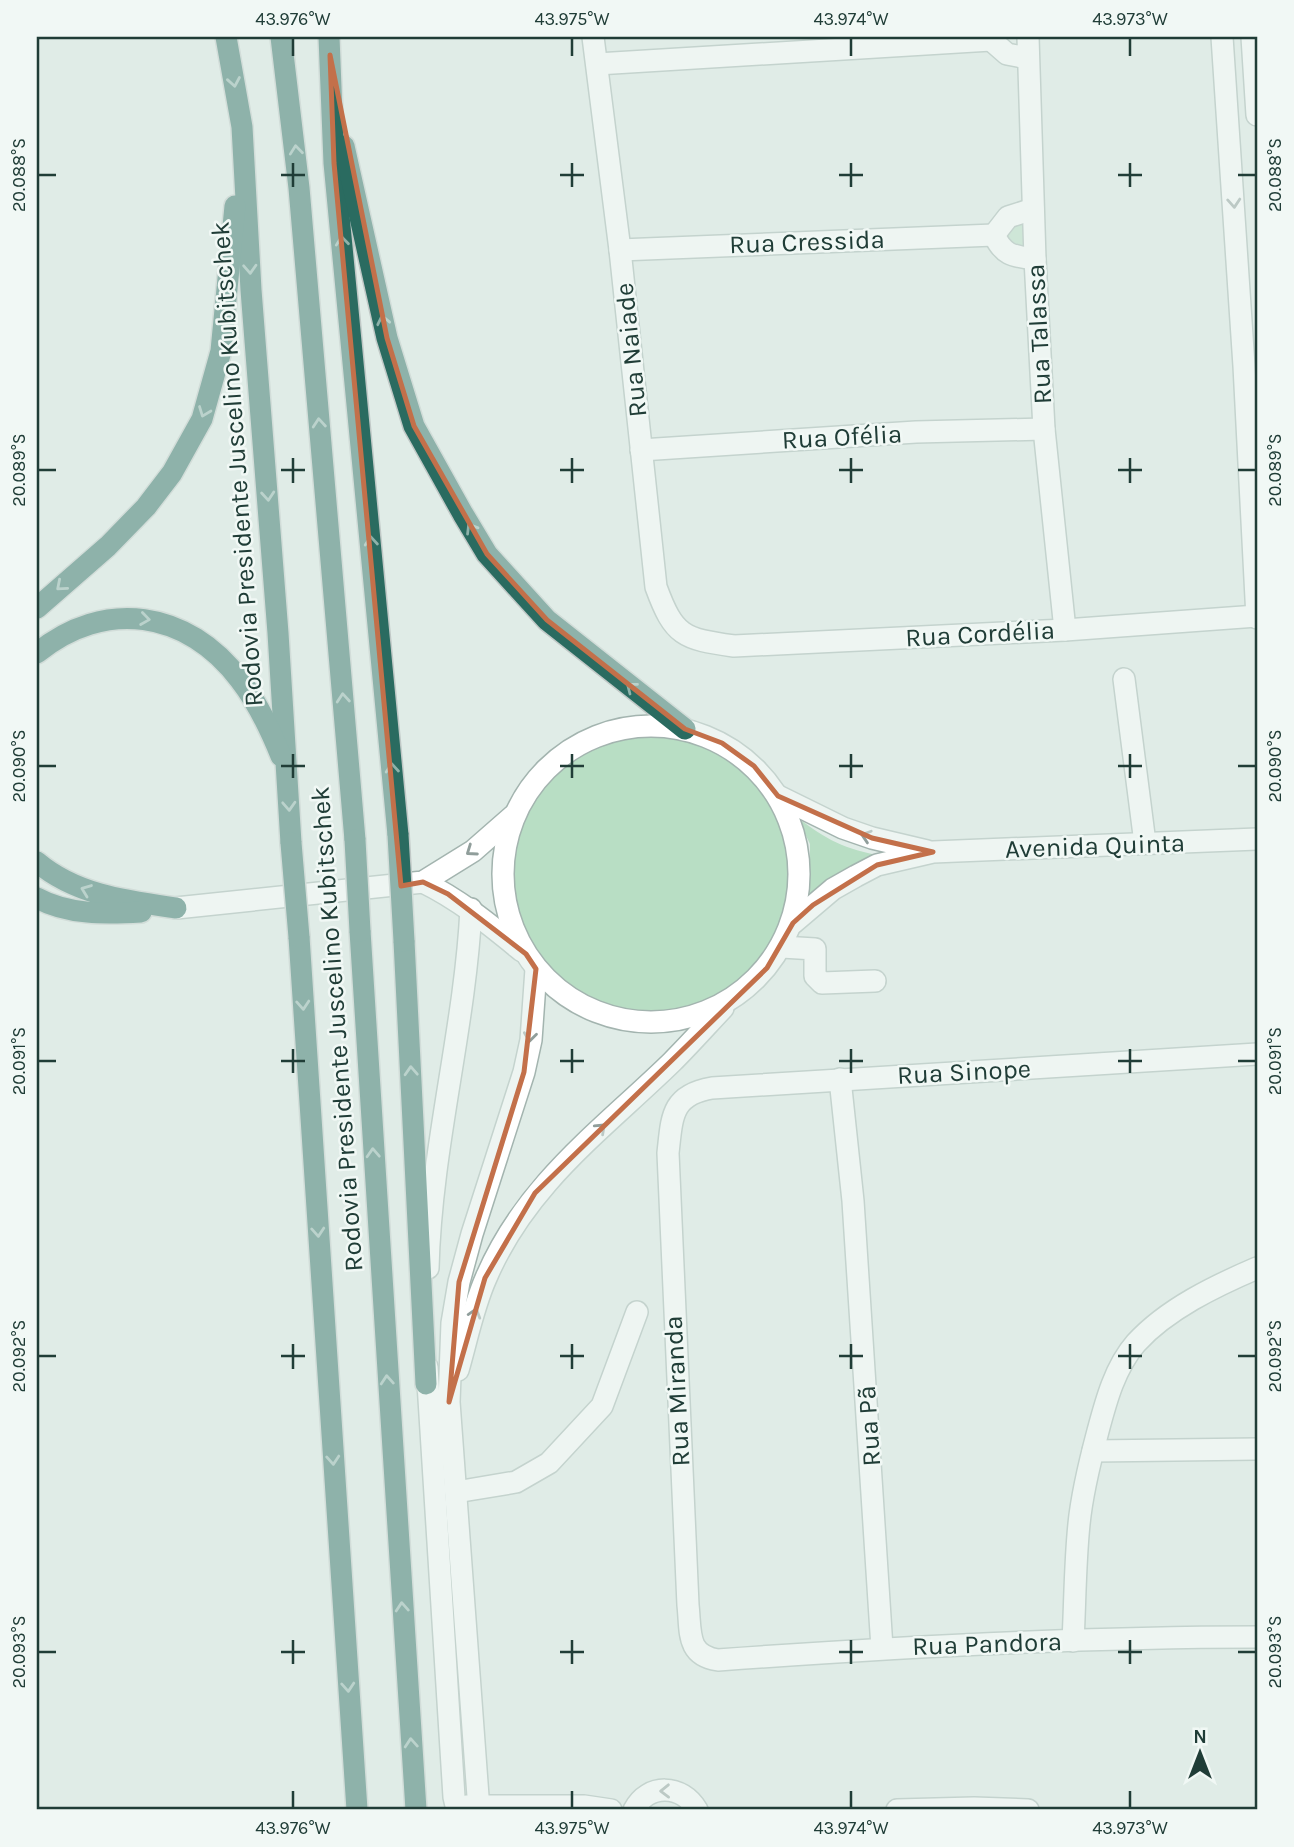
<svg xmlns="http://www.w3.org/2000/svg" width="1294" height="1847" viewBox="0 0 1294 1847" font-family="Karla,sans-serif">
	<rect width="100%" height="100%" fill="#e0ece7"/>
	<!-- green -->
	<g fill="#b8dec4">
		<polygon points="1022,219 1034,241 1017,253 1001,233"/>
		<circle cx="649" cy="874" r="139"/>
		<path d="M797 817C826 840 845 849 882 856L829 879 803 904 810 870V844Z"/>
	</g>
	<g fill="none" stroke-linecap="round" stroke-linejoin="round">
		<defs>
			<g id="minor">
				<path d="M593 37 620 250 656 587C674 636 683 639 734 646L1065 630 1257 616"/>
				<polyline points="1028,37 1035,259 1044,429 1065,630"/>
				<polyline points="1222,37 1244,366 1257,618"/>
				<polyline points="1252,37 1257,115"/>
				<polyline points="991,40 1007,54 1028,58"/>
				<polyline points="597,64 991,40 995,37"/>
				<path d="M994 235C1004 256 1013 256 1035 259"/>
				<polyline points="994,235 1008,217 1033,209"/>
				<polyline points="620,250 994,235"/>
				<polyline points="641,450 916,432 1044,429"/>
				<polyline points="1124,679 1145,843"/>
				<circle cx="651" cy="874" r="148"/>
				<polyline points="778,796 843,828 872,838 927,851"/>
				<path d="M423 882C460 900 490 925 522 951"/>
				<polyline points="176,908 423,882 473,851 513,816"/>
				<polyline points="793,923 833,889 856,876 877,865 933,852 1257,839"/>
				<polyline points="782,947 815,949 815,976 822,983 875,981"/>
				<path d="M1257 1054 712 1088C671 1095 672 1117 668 1153L688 1605C691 1632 686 1655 718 1660 897 1647 1077 1637 1257 1637"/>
				<polyline points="840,1079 853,1201 882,1648"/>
				<path d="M428 1268C431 1147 465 1029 471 909"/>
				<polyline points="427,1367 454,1797 457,1810"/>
				<path d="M458 1370C467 1339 473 1307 486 1278 526 1184 601 1131 672 1062 689 1045 706 1026 723 1008"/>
				<polyline points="1093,1451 1257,1449"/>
				<polyline points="456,1492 516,1482 549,1463 602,1406 637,1312"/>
				<path d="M1073 1641C1075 1603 1075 1563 1079 1524 1082 1493 1090 1461 1098 1431 1106 1401 1115 1367 1136 1343 1167 1309 1215 1286 1257 1268"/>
				<polyline points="466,1806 584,1806 611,1810"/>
				<polyline points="479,1810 449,1402 452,1323 459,1282 472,1234 524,1072 531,1040 536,969"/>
				<path d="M634 1810C648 1783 682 1784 697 1810"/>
				<polyline points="897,1810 974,1808 1028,1810"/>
			</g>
			<g id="highway">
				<polyline points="226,37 242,127 251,290 278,633 291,843"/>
				<polyline points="281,37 299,188 355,840"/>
				<polyline points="329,37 334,163 398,835"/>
				<polyline points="344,146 387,338 414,426 463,514 487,554 547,620 685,729"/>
				<polyline points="37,608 108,546 146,507 172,473 202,419 221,351 235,206"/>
				<path d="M37 653C104 598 188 610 240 680 258 703 270 729 281 756"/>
				<path d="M37 862C76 895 127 901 176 908"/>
				<path d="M37 898C68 915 106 914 141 912"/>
				<polyline points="360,931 416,1810"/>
				<polyline points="299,937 357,1810"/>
				<polyline points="404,941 426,1384"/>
			</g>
		</defs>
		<!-- minor casing -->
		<use href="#minor" stroke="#a3b4af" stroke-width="24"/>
		<!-- highway casing -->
		<use href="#highway" stroke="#c1c9c7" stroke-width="24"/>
		<!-- minor -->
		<use href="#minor" stroke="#fff" stroke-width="21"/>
		<!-- highway -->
		<use href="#highway" stroke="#2a6b60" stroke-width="21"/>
		<defs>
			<g id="highway-bridge">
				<polyline points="398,835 404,941"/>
				<polyline points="355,840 360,931"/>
				<polyline points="291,843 299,937"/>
			</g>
		</defs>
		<!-- highway-bridge casing -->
		<use href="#highway-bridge" stroke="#c1c9c7" stroke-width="24" stroke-linecap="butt"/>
		<!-- highway-bridge -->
		<use href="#highway-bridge" stroke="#2a6b60" stroke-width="21"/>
	</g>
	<!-- one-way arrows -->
	<defs><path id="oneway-chevron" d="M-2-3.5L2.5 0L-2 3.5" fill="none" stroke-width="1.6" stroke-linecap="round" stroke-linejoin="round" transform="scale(1.75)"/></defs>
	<g stroke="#8eb2aa">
		<use href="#oneway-chevron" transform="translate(234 82) rotate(80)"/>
		<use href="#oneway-chevron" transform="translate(296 150) rotate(-96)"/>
		<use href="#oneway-chevron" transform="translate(342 241) rotate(-96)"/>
		<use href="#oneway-chevron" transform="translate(250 269) rotate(87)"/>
		<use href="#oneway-chevron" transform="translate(383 320) rotate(-102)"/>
		<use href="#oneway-chevron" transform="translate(204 412) rotate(111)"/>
		<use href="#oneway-chevron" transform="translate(319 423) rotate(-95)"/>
		<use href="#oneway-chevron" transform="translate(268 496) rotate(85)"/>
		<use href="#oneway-chevron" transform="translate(471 528) rotate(-121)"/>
		<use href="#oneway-chevron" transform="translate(371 541) rotate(-95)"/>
		<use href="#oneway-chevron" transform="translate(61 586) rotate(139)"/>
		<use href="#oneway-chevron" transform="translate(145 619) rotate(8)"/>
		<use href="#oneway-chevron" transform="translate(631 687) rotate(-142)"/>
		<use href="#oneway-chevron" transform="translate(343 698) rotate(-95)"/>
		<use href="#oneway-chevron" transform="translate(392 768) rotate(-95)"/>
		<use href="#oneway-chevron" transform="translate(289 806) rotate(87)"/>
		<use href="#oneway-chevron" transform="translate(86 890) rotate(-159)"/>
		<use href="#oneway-chevron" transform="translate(303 1005) rotate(86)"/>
		<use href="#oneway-chevron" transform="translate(411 1071) rotate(-93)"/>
		<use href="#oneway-chevron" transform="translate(373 1153) rotate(-93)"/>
		<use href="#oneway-chevron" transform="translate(318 1232) rotate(86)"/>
		<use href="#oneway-chevron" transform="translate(387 1380) rotate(-94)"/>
		<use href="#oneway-chevron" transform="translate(333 1460) rotate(86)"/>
		<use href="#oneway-chevron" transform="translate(402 1607) rotate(-94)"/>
		<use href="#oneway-chevron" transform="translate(348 1687) rotate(86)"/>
		<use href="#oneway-chevron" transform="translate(411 1743) rotate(-94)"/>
	</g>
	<g stroke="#909e9b">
		<use href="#oneway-chevron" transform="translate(1234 203) rotate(86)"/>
		<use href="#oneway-chevron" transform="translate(866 836) rotate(-162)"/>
		<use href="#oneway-chevron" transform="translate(471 851) rotate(145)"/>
		<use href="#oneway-chevron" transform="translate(530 1037) rotate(97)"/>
		<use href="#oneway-chevron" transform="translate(601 1128) rotate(-43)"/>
		<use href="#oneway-chevron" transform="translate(475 1313) rotate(-73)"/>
		<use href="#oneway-chevron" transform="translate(665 1791) rotate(179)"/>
	</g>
	<!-- marked area -->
	<path d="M0 0H1294V1847H0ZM330 55 387 338 414 426 487 554 547 620 685 729 722 743 754 766 778 796 872 838 933 852 877 865 813 905 793 923 767 968 535 1193 485 1278 449 1402 459 1282 524 1072 536 969 526 954 448 894 423 882 401 886 334 163Z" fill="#e0ece7" fill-opacity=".55" fill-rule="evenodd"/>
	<path fill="none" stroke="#c3704a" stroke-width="5" stroke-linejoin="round" d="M330 55 387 338 414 426 487 554 547 620 685 729 722 743 754 766 778 796 872 838 933 852 877 865 813 905 793 923 767 968 535 1193 485 1278 449 1402 459 1282 524 1072 536 969 526 954 448 894 423 882 401 886 334 163Z"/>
	<!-- ticks -->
	<path fill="none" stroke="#203d37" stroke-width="2.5" d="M293 38V56M572 38V56M851 38V56M1130 38V56M293 163V187M572 163V187M851 163V187M1130 163V187M38 175H56M281 175H305M560 175H584M839 175H863M1118 175H1142M1238 175H1256M293 458V483M572 458V483M851 458V483M1130 458V483M38 470H56M281 470H305M560 470H584M839 470H863M1118 470H1142M1238 470H1256M293 754V778M572 754V778M851 754V778M1130 754V778M38 766H56M281 766H305M560 766H584M839 766H863M1118 766H1142M1238 766H1256M293 1049V1073M572 1049V1073M851 1049V1073M1130 1049V1073M38 1061H56M281 1061H305M560 1061H584M839 1061H863M1118 1061H1142M1238 1061H1256M293 1344V1369M572 1344V1369M851 1344V1369M1130 1344V1369M38 1356H56M281 1356H305M560 1356H584M839 1356H863M1118 1356H1142M1238 1356H1256M293 1640V1664M572 1640V1664M851 1640V1664M1130 1640V1664M38 1652H56M281 1652H305M560 1652H584M839 1652H863M1118 1652H1142M1238 1652H1256M293 1791V1808M572 1791V1808M851 1791V1808M1130 1791V1808"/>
	<g text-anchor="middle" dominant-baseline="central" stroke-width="5" stroke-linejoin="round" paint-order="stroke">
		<!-- street labels -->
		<g font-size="26" fill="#203d37" stroke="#f1f8f5">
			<text transform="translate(807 242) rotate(-2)">Rua Cressida</text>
			<text transform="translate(1039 334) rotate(-93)">Rua Talassa</text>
			<text transform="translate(631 350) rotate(-96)">Rua Naiade</text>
			<text transform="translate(842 437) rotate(-3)">Rua Ofélia</text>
			<text transform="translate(237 464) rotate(-94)">Rodovia Presidente Juscelino Kubitschek</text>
			<text transform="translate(980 634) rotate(-3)">Rua Cordélia</text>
			<text transform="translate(1095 846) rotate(-2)">Avenida Quinta</text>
			<text transform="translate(337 1029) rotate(-94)">Rodovia Presidente Juscelino Kubitschek</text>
			<text transform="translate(964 1072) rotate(-3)">Rua Sinope</text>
			<text transform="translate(677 1391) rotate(-93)">Rua Miranda</text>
			<text transform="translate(869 1426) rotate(-94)">Rua Pã</text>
			<text transform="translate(987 1644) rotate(-2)">Rua Pandora</text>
		</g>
	</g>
	<!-- border -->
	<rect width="1294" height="1847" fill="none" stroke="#f1f8f5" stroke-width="77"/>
	<!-- north arrow -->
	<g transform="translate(1200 1753)" stroke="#f1f8f5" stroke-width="5" paint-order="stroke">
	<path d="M0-5L12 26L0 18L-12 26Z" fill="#203d37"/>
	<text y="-10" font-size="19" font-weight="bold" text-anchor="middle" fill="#203d37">N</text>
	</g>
	<rect x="38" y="38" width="1218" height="1770" fill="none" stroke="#203d37" stroke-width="2.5"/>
	<g font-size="18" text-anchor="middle" fill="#203d37">
		<text x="293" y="25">43.976°W</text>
		<text x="572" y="25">43.975°W</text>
		<text x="851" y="25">43.974°W</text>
		<text x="1130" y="25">43.973°W</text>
		<text transform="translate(19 175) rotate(-90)" y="6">20.088°S</text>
		<text transform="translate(1275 175) rotate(-90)" y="6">20.088°S</text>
		<text transform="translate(19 470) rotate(-90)" y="6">20.089°S</text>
		<text transform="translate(1275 470) rotate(-90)" y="6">20.089°S</text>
		<text transform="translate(19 766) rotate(-90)" y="6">20.090°S</text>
		<text transform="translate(1275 766) rotate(-90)" y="6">20.090°S</text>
		<text transform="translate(19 1061) rotate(-90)" y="6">20.091°S</text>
		<text transform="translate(1275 1061) rotate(-90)" y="6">20.091°S</text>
		<text transform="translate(19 1356) rotate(-90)" y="6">20.092°S</text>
		<text transform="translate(1275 1356) rotate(-90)" y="6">20.092°S</text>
		<text transform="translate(19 1652) rotate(-90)" y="6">20.093°S</text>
		<text transform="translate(1275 1652) rotate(-90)" y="6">20.093°S</text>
		<text x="293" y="1834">43.976°W</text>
		<text x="572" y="1834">43.975°W</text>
		<text x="851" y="1834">43.974°W</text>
		<text x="1130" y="1834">43.973°W</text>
	</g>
</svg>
